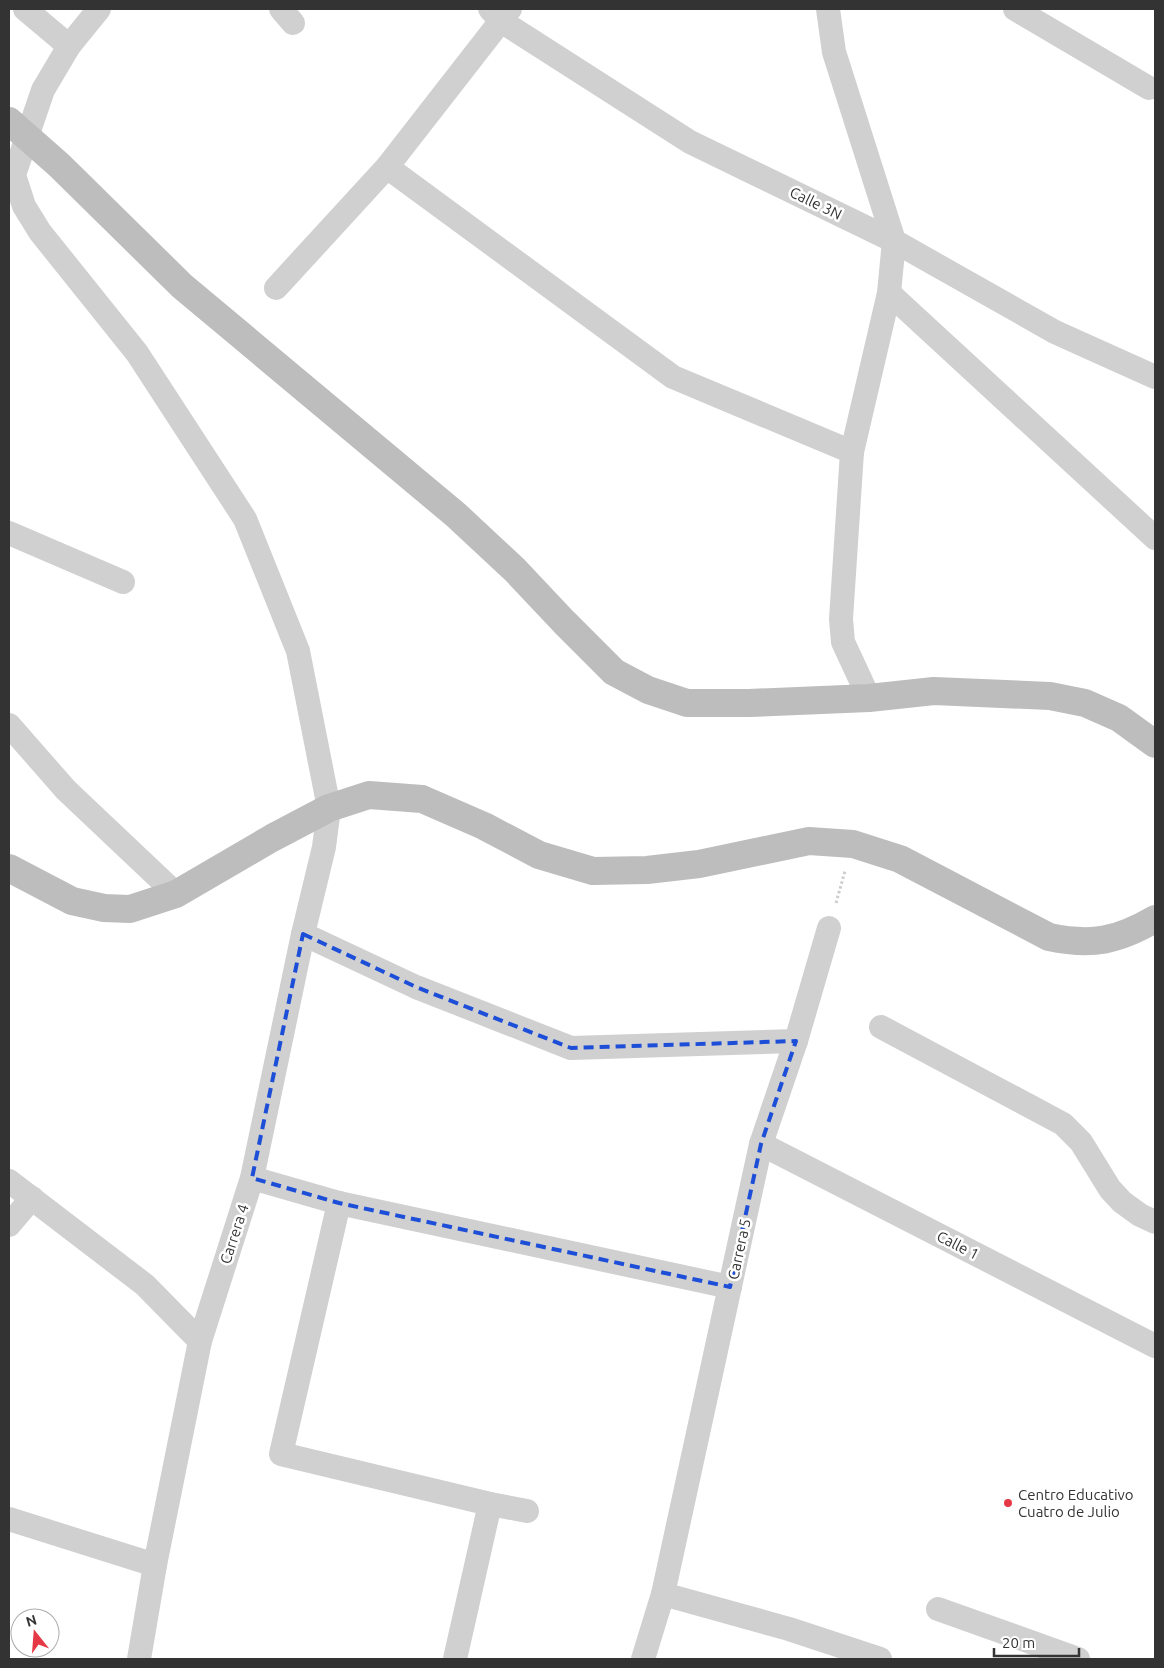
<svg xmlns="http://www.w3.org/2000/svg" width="1164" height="1668" viewBox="0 0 1164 1668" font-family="Ubuntu,sans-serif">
	<rect width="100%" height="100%" fill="#fff"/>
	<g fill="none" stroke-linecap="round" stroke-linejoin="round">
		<!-- path -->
		<polyline stroke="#cdcdcd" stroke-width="3" stroke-dasharray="2.5 2.5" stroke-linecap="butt" points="836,903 845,871"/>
		<!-- minor -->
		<g stroke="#d0d0d0" stroke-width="24">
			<polyline points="25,9 69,46"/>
			<polyline points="99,9 69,46 43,90 14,175 24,206 40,232 137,353 245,519 298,651 329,808 324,847 303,934 252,1178 200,1341 155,1565 139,1659"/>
			<polyline points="281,9 293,23"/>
			<polyline points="490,9 501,21 690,142 894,241 1055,332 1155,377"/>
			<polyline points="828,9 834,52 894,241 889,293 852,452 841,619 843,642 869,698"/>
			<polyline points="1015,9 1149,88"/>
			<polyline points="387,167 673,377 852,452"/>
			<polyline points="276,288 387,167 510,9"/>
			<polyline points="889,293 1155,538"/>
			<polyline points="9,533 123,582"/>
			<polyline points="9,725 66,790 176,894"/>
			<polyline points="303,934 416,987 571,1048 796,1041"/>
			<polyline points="881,1027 1063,1124 1081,1142 1110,1189 1122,1202 1140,1215 1155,1222"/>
			<polyline points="761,1144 1155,1346"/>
			<polyline points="252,1178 339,1203 730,1287"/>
			<polyline points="9,1181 145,1285 200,1341"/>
			<polyline points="339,1203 281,1454 490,1504 527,1511"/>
			<polyline points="9,1225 32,1198"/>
			<polyline points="9,1519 155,1565"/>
			<polyline points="663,1594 789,1629 880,1659"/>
			<polyline points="938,1609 1078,1659"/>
			<polyline points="455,1659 490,1504"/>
			<polyline points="643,1659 663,1594 761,1144 796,1041 829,928"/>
		</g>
		<!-- secondary -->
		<g stroke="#bdbdbd" stroke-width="28">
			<polyline points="9,121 59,165 182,286 456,515 515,570 564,622 614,672 648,690 687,703 749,703 869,698 934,691 1050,696 1085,703 1119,718 1155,744"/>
			<path d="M9 868 72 901 104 908 130 909 176 894 272 838 329 808 369 795 422 799 484 826 539 855 593 871 647 870 699 864 809 841 853 844 900 859 1049 937C1092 946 1117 941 1155 919"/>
		</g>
	</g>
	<!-- marked area -->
	<path fill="none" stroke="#1d4ed8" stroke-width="4" stroke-dasharray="10 6" stroke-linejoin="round" d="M303 934 416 987 571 1048 796 1041 761 1144 730 1287 339 1203 252 1178Z"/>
	<!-- markers -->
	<circle fill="#e63946" stroke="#fff" stroke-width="2" cx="1008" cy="1503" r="5"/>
	<g text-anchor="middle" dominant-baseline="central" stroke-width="5" stroke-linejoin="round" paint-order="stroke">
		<!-- street labels -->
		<g font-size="15" fill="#333" stroke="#fff">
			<text transform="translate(816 203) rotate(26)">Calle 3N</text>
			<text transform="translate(234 1234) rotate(-72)">Carrera 4</text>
			<text transform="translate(958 1245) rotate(27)">Calle 1</text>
			<text transform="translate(739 1249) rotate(-78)">Carrera 5</text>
		</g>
		<!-- poi labels -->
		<g font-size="15" fill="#333" stroke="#fff" text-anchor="start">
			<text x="1018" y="1494">Centro Educativo<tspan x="1018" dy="17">Cuatro de Julio</tspan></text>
		</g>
	</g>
	<!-- border -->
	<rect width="1164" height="1668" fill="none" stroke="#333333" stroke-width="20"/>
	<!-- north arrow -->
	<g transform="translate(35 1633) rotate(343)"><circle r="24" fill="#ffffff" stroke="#adadad"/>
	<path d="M0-4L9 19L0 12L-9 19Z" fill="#e63946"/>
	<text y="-8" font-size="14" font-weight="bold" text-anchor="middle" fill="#333333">N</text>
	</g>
	<!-- scale -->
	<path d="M994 1648v8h85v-8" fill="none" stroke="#333333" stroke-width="2.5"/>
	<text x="1002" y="1648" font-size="15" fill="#333333" stroke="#ffffff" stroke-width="4" paint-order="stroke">20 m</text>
</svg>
